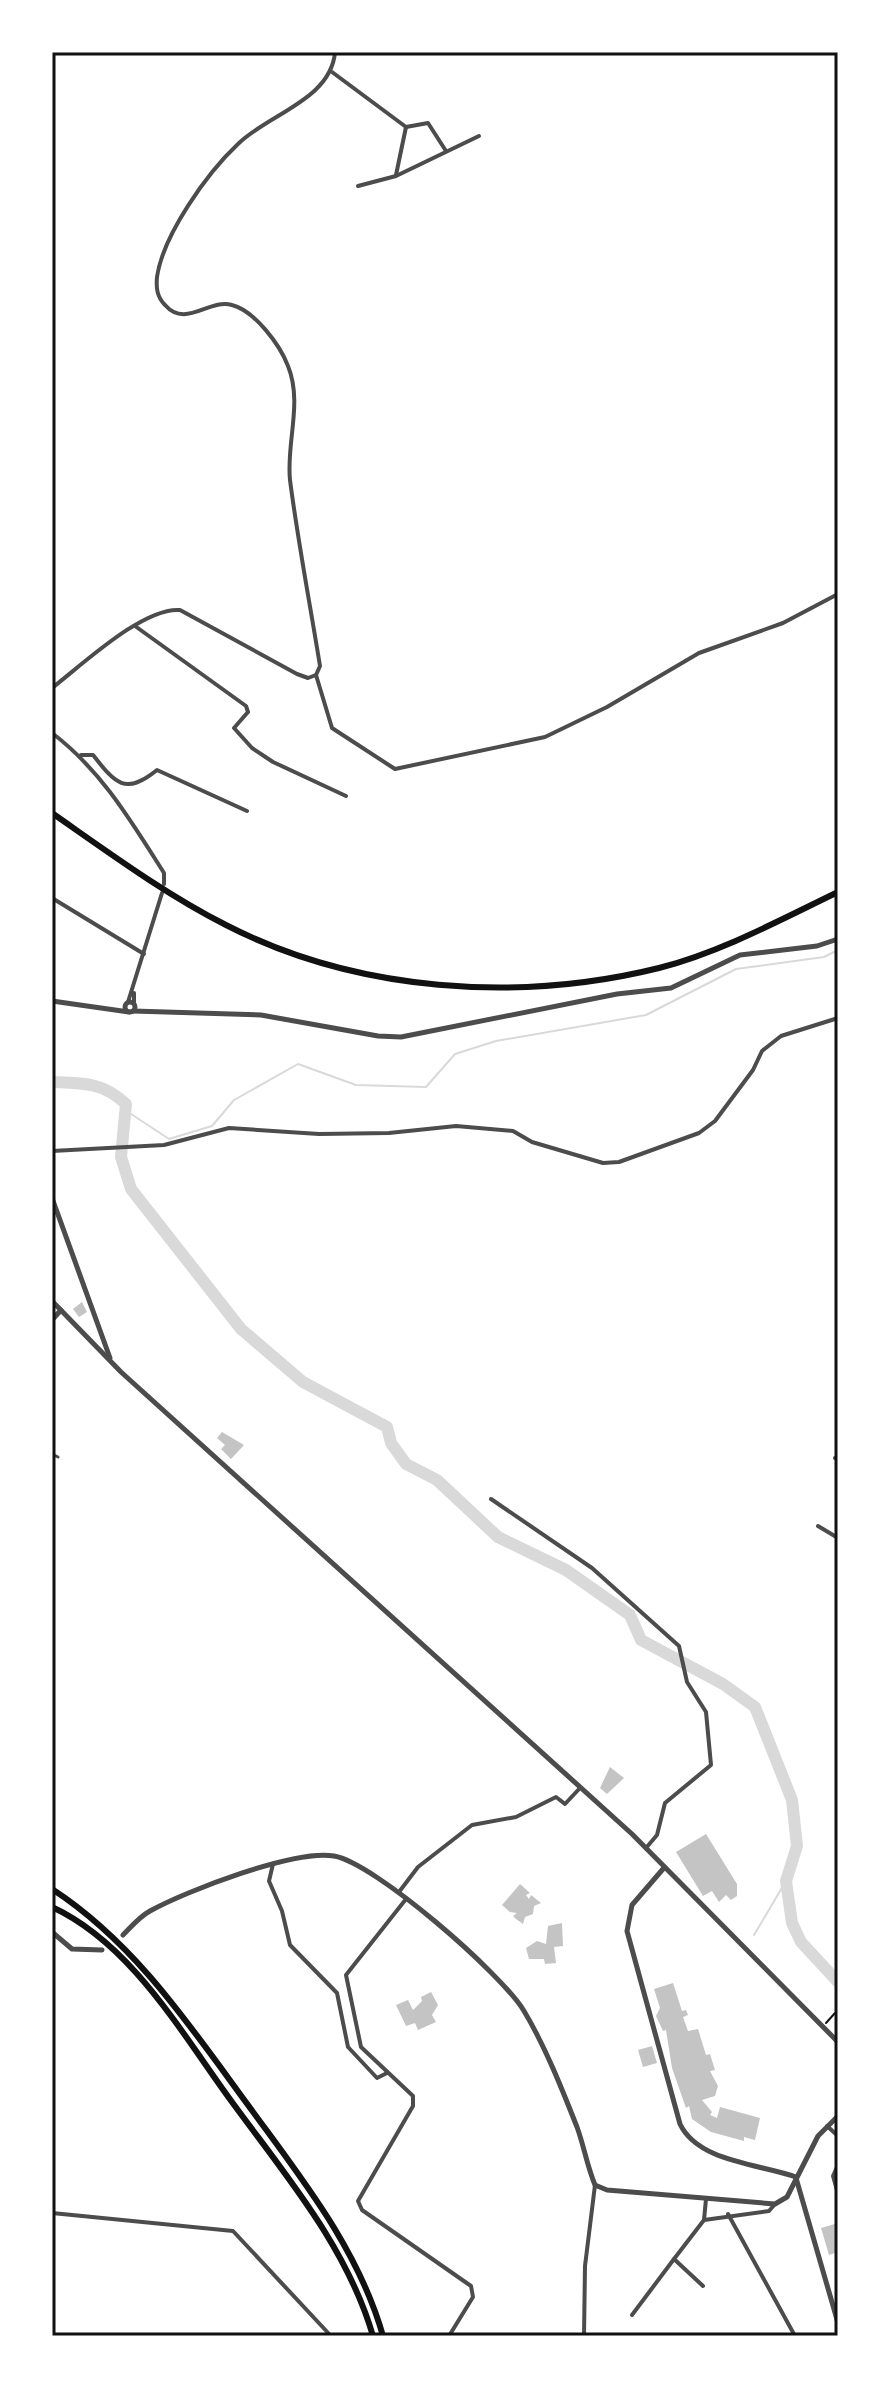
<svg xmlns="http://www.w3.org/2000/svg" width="890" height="2388" viewBox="0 0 890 2388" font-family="'Public Sans',sans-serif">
	<rect width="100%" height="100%" fill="#fff"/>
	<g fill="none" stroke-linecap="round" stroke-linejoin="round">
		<!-- stream -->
		<g stroke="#d9d9d9" stroke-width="2">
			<polyline points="125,1110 169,1139 212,1126 234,1100 298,1064 356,1085 426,1087 455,1054 496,1041 646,1015 736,969 824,957 838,950"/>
			<polyline points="754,1935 786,1881"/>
		</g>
		<!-- river -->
		<path stroke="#d9d9d9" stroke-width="12" d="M52 1082C83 1083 103 1082 126 1104L121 1157 131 1189 241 1329 303 1382 387 1427 391 1443 406 1464 437 1480 498 1537 566 1570 630 1615 641 1640 723 1684 755 1707 792 1800 797 1846 786 1881 792 1923 801 1942 838 1982"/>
	</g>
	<!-- building -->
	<g fill="#c4c4c4">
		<polygon points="82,1302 87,1312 79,1317 73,1309"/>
		<polygon points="222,1432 244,1445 231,1459 221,1449 225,1445 217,1438"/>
		<polygon points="610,1767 624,1778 607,1794 600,1788"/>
		<polygon points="706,1834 737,1884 737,1896 731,1900 726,1895 719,1902 712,1891 703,1896 676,1852"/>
		<polygon points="520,1884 530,1893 526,1895 529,1899 531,1895 541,1903 534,1906 533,1914 525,1917 523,1924 516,1919 513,1916 517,1913 510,1912 502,1905"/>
		<polygon points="562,1923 563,1946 554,1947 556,1963 545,1964 544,1959 529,1959 526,1948 537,1941 546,1944 548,1926"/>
		<polygon points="673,1983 682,2011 686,2010 688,2015 683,2017 688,2031 698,2029 706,2055 710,2054 715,2070 710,2071 718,2086 715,2096 702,2100 712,2112 710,2115 717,2118 720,2107 760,2118 755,2140 744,2137 744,2141 711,2132 692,2119 689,2106 686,2108 672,2068 666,2030 663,2031 656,2016 660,2008 654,1989"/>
		<polygon points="431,1992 438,2005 432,2015 436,2022 418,2030 415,2023 406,2026 396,2005 408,2000 413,2010 422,2001 421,1997"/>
		<polygon points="652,2046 657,2063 643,2067 638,2050"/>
		<polygon points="838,2223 838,2252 829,2255 821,2228"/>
	</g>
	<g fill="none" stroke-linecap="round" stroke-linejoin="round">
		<!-- path -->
		<polyline stroke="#111" stroke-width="2" points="826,2023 835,2013 838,2016"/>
		<!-- pedestrian -->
		<polyline stroke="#4c4c4c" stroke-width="3" points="52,1454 58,1457"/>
		<!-- minor -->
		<g stroke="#4c4c4c" stroke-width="4">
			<polyline points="332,72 406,127 428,123 446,151"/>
			<polyline points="396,175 406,127"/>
			<polyline points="358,186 396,176 479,136"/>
			<polyline points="135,626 246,706 248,712 234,728 252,748 273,762 346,796"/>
			<polyline points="316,675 332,728 395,769 545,737 607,707 699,653 783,623 838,594"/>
			<path d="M52 688C82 665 143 607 180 610L297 674 308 678 316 675 320 666C310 604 298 542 290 480 286 443 303 403 288 366 280 345 255 311 232 305 209 298 186 329 165 305 157 297 156 288 157 277 163 235 207 173 238 144 268 114 331 100 335 52"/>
			<path d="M52 733C101 770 131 821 164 873V884"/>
			<path d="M81 755H93C115 783 125 796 157 770L247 811"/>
			<polyline points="52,898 144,954"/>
			<polyline points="134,993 134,1003"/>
			<polyline points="128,1002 162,893"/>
			<polyline points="52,1151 164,1145 229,1128 319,1134 389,1133 456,1126 513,1131 532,1142 603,1163 619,1162 699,1133 715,1121 753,1070 762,1051 781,1036 838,1018"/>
			<polyline points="835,1458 838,1458"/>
			<polyline points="491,1499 592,1568 679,1646 687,1682 706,1712 711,1765 665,1803 657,1835 646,1848"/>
			<polyline points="818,1526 838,1538"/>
			<polyline points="273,1864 269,1881 282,1911 290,1945 337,1993 348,2047 377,2078 387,2073"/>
			<polyline points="399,1892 418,1867 472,1825 516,1817 556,1797 565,1804 580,1788"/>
			<polyline points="406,1899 346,1975 361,2047 413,2096 413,2106 358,2201 362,2210 471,2286 473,2297 449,2336"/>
			<polyline points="827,2126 838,2136"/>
			<polyline points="838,2165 833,2176 838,2194"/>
			<polyline points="52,2213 233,2231 331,2336"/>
			<polyline points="728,2214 795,2336"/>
			<polyline points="704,2220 769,2211 775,2204"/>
			<polyline points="703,2286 674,2259 704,2220 706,2199"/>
			<polyline points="632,2315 674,2259"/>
			<polyline points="584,2336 585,2266 595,2185"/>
		</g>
		<!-- tertiary -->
		<g stroke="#4c4c4c" stroke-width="5">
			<polyline points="52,1001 129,1012"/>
			<circle cx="130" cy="1007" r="5"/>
			<polyline points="133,1011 261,1015 378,1036 401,1037 617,994 671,988 740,955 817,946 838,939"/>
			<polyline points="52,1198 110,1358"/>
			<polyline points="52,1301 121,1372 632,1834 838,2042"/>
			<polyline points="52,1320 61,1310"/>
			<path d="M663 1869 632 1905 627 1931 680 2124C698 2162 760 2164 796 2177"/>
			<polyline points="52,1932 72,1949 102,1950"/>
			<path d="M123 1935C131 1927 139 1917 150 1911 186 1891 295 1849 334 1856 375 1863 502 1974 524 2011 545 2046 562 2089 577 2127 584 2146 587 2166 595 2185L607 2190 775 2204 787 2197 818 2136 838 2116"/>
			<polyline points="796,2178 838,2323"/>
		</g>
		<!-- secondary -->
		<g stroke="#111" stroke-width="6">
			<path d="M52 1889C135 1943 190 2026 248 2105 301 2178 358 2248 383 2336"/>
			<path d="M52 1907C132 1944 182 2034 232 2102 286 2176 347 2247 373 2336"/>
		</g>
		<!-- primary -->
		<path stroke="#111" stroke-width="6" d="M52 813C108 852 165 894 226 925 356 992 518 1003 659 968 721 952 780 920 838 892"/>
	</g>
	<!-- border -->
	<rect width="890" height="2388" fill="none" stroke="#ffffff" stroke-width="108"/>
	<rect x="54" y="54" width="782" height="2280" fill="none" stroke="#111" stroke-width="3"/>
</svg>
